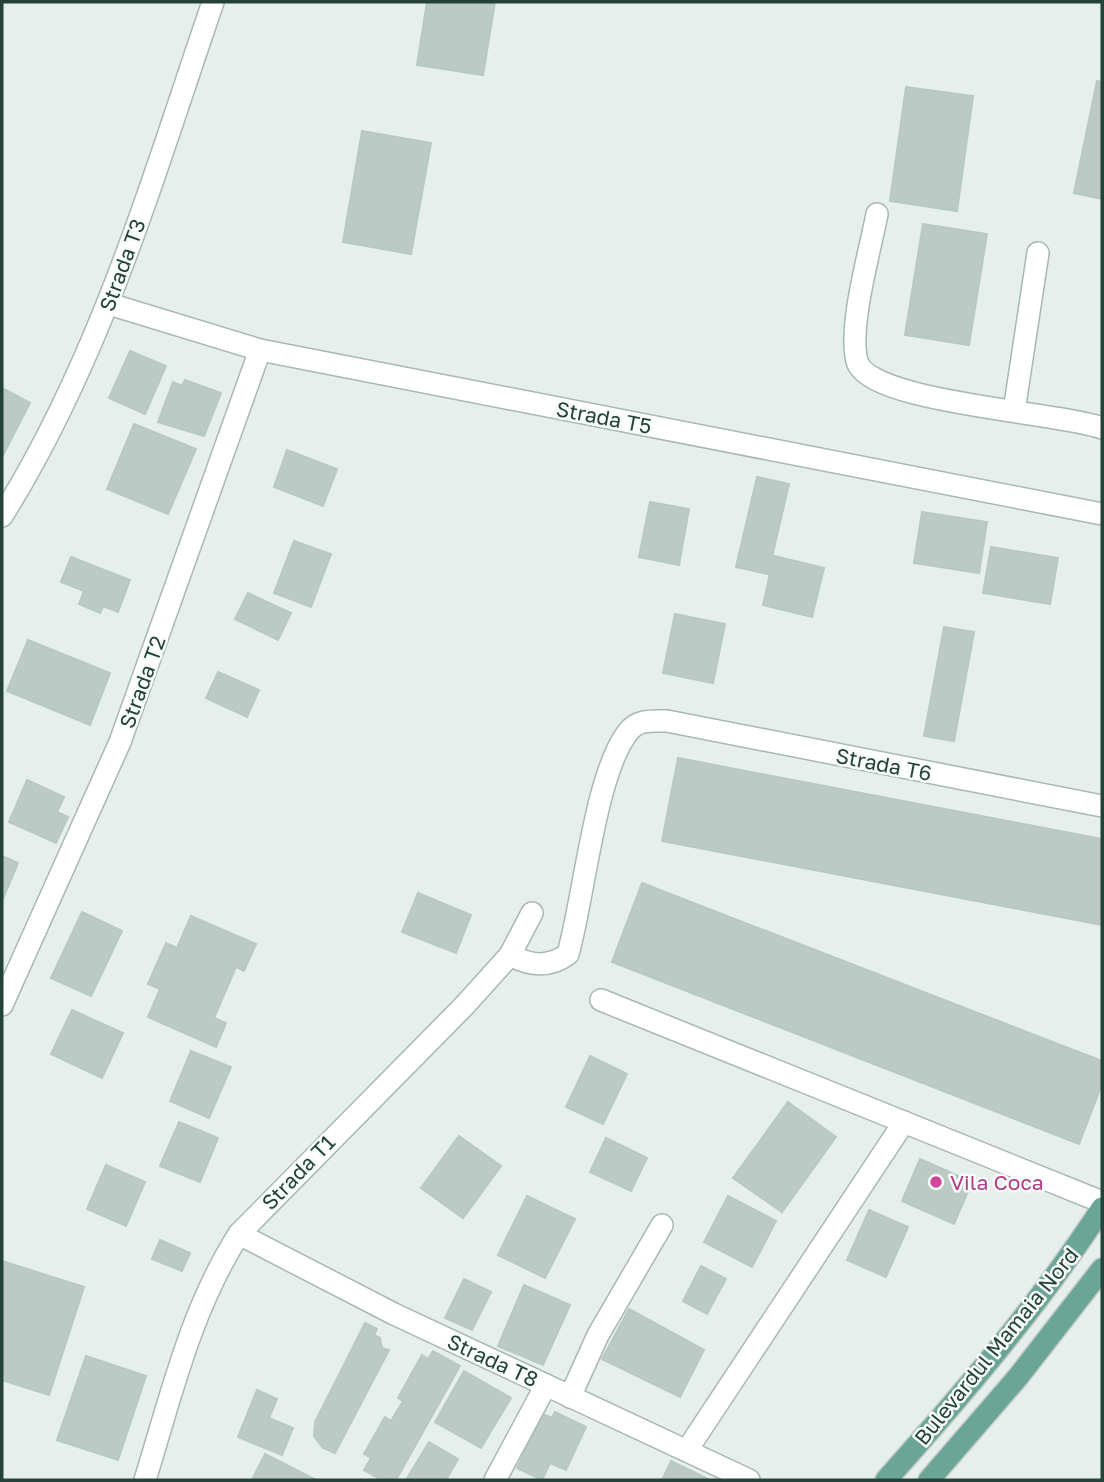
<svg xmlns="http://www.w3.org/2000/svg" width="1104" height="1482" viewBox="0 0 1104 1482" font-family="'Golos Text',sans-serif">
	<rect width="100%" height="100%" fill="#e6efeb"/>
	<!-- building -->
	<g fill="#bbcac4" stroke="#b8c9c2" stroke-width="2">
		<polygon points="427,2 495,2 483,75 417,65"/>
		<polygon points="1097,81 1102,82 1102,199 1074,193"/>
		<polygon points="906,87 973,96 957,211 890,201"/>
		<polygon points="362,131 431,143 411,254 343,242"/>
		<polygon points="923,224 987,234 969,345 905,335"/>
		<polygon points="130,351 166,366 145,414 109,398"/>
		<polygon points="185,380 221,393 204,436 158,422 173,382 182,386"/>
		<polygon points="2,388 30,403 2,457"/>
		<polygon points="134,424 196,449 168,514 107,489"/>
		<polygon points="287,450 337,469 323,506 274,487"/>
		<polygon points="757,477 789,484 768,574 736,567"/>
		<polygon points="650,502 689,509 679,565 639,557"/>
		<polygon points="922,512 987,522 979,573 914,563"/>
		<polygon points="294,541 331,554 311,607 274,593"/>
		<polygon points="991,547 1058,558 1050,604 983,593"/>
		<polygon points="774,556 824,568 812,617 763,605"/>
		<polygon points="71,557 130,580 118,612 103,606 100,613 79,604 84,591 61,582"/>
		<polygon points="248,593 291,613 278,640 235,619"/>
		<polygon points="675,614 725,624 713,683 663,673"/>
		<polygon points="944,627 974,632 954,741 924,736"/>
		<polygon points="28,640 110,673 90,725 7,691"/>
		<polygon points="218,672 259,690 247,717 206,698"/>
		<polygon points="678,758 1102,839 1102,925 662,841"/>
		<polygon points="27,780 64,797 57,812 68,817 56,843 9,822"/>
		<polygon points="2,856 18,863 2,901"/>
		<polygon points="642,883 1102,1061 1102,1084 1079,1144 612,962"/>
		<polygon points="418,893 471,915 456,953 402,932"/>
		<polygon points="82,912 122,931 91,996 51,978"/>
		<polygon points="191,916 256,944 244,971 236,967 214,1018 226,1023 216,1047 148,1017 160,989 148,984 166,943 177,948"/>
		<polygon points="72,1010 123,1033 102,1078 51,1054"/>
		<polygon points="191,1051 231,1067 209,1118 170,1101"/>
		<polygon points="590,1056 627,1074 603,1124 566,1107"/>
		<polygon points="788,1102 836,1137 782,1212 733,1178"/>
		<polygon points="179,1122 218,1138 200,1182 160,1166"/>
		<polygon points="459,1136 501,1166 463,1218 421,1188"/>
		<polygon points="606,1138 647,1158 631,1191 590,1172"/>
		<polygon points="920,1159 972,1182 954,1224 902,1201"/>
		<polygon points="106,1165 145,1182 126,1226 87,1209"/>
		<polygon points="527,1196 575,1219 545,1278 498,1255"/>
		<polygon points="728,1196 776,1221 752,1267 704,1242"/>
		<polygon points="869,1210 908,1227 886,1277 847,1260"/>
		<polygon points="160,1240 190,1253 182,1271 152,1259"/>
		<polygon points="2,1261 84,1287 49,1395 2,1380"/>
		<polygon points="701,1266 726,1279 707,1314 683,1301"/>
		<polygon points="464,1279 491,1292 472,1330 445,1318"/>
		<polygon points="524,1285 570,1305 543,1365 498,1346"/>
		<polygon points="629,1309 704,1350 680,1397 602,1359"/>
		<polygon points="365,1323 377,1329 374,1335 380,1338 382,1348 389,1350 335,1453 323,1448 314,1436 315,1422"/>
		<polygon points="433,1351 460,1366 396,1480 382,1480 364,1470 371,1458 364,1454 385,1417 391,1421 403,1401 398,1398 422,1355 428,1359"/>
		<polygon points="86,1356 146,1376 118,1460 57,1440"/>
		<polygon points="464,1371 511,1398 481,1448 435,1422"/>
		<polygon points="257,1390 277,1399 269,1418 293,1428 282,1455 238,1437"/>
		<polygon points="555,1412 586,1427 566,1470 550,1463 542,1480 517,1468 543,1414 552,1418"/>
		<polygon points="429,1442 458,1459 446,1480 406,1480"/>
		<polygon points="265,1454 316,1480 252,1480"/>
		<polygon points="671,1461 710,1480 662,1480"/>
	</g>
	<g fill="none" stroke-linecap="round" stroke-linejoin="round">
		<defs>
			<g id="minor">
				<path d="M877 214C870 251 848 327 857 361 868 403 1060 412 1102 428"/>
				<polyline points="109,304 260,350 1102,514"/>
				<polyline points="1014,411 1038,253"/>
				<path d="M2 516C101 358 153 177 213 2"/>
				<path d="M510 955C530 966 549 968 568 954 584 898 595 774 628 732 638 719 652 721 667 721L1102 806"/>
				<polyline points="601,1000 1102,1202"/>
				<polyline points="2,1005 120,742 260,350"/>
				<polyline points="239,1234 394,1314 749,1480"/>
				<polyline points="570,1397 598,1335 662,1225"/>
				<polyline points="687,1450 904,1122"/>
				<path d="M145 1480C171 1396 191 1309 239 1234L465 1005 510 955 532 913"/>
				<polyline points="495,1480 546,1385"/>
			</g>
			<g id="major">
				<path d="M886 1480C963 1394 1039 1305 1102 1208"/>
				<polyline points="929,1480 1018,1377 1102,1269"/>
			</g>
		</defs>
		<!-- minor casing -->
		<use href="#minor" stroke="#a8b8b2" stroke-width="24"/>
		<!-- major casing -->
		<use href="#major" stroke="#c2cac8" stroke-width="24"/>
		<!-- minor -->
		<use href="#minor" stroke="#fff" stroke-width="21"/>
		<!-- major -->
		<use href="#major" stroke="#6aa596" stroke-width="21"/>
	</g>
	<!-- markers -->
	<circle fill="#d1479c" stroke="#f7fbf9" stroke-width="2.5" cx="936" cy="1182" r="7"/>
	<g text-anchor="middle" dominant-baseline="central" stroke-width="5" stroke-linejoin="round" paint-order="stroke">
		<!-- street labels -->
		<g font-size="21" fill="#24423a" stroke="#f7fbf9">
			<text transform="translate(122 265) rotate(-70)">Strada T3</text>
			<text transform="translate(604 417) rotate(11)">Strada T5</text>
			<text transform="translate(142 682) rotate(-70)">Strada T2</text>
			<text transform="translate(884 764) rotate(11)">Strada T6</text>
			<text transform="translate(298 1172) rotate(-46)">Strada T1</text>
			<text transform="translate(996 1346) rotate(-51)">Bulevardul Mamaia Nord</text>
			<text transform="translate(493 1360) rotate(25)">Strada T8</text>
		</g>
		<!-- hotel labels -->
		<g font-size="21" fill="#b23c85" stroke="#f7fbf9" text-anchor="start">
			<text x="950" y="1182">Vila Coca</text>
		</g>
	</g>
	<!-- border -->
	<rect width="1104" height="1482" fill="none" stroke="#24423a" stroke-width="7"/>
</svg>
